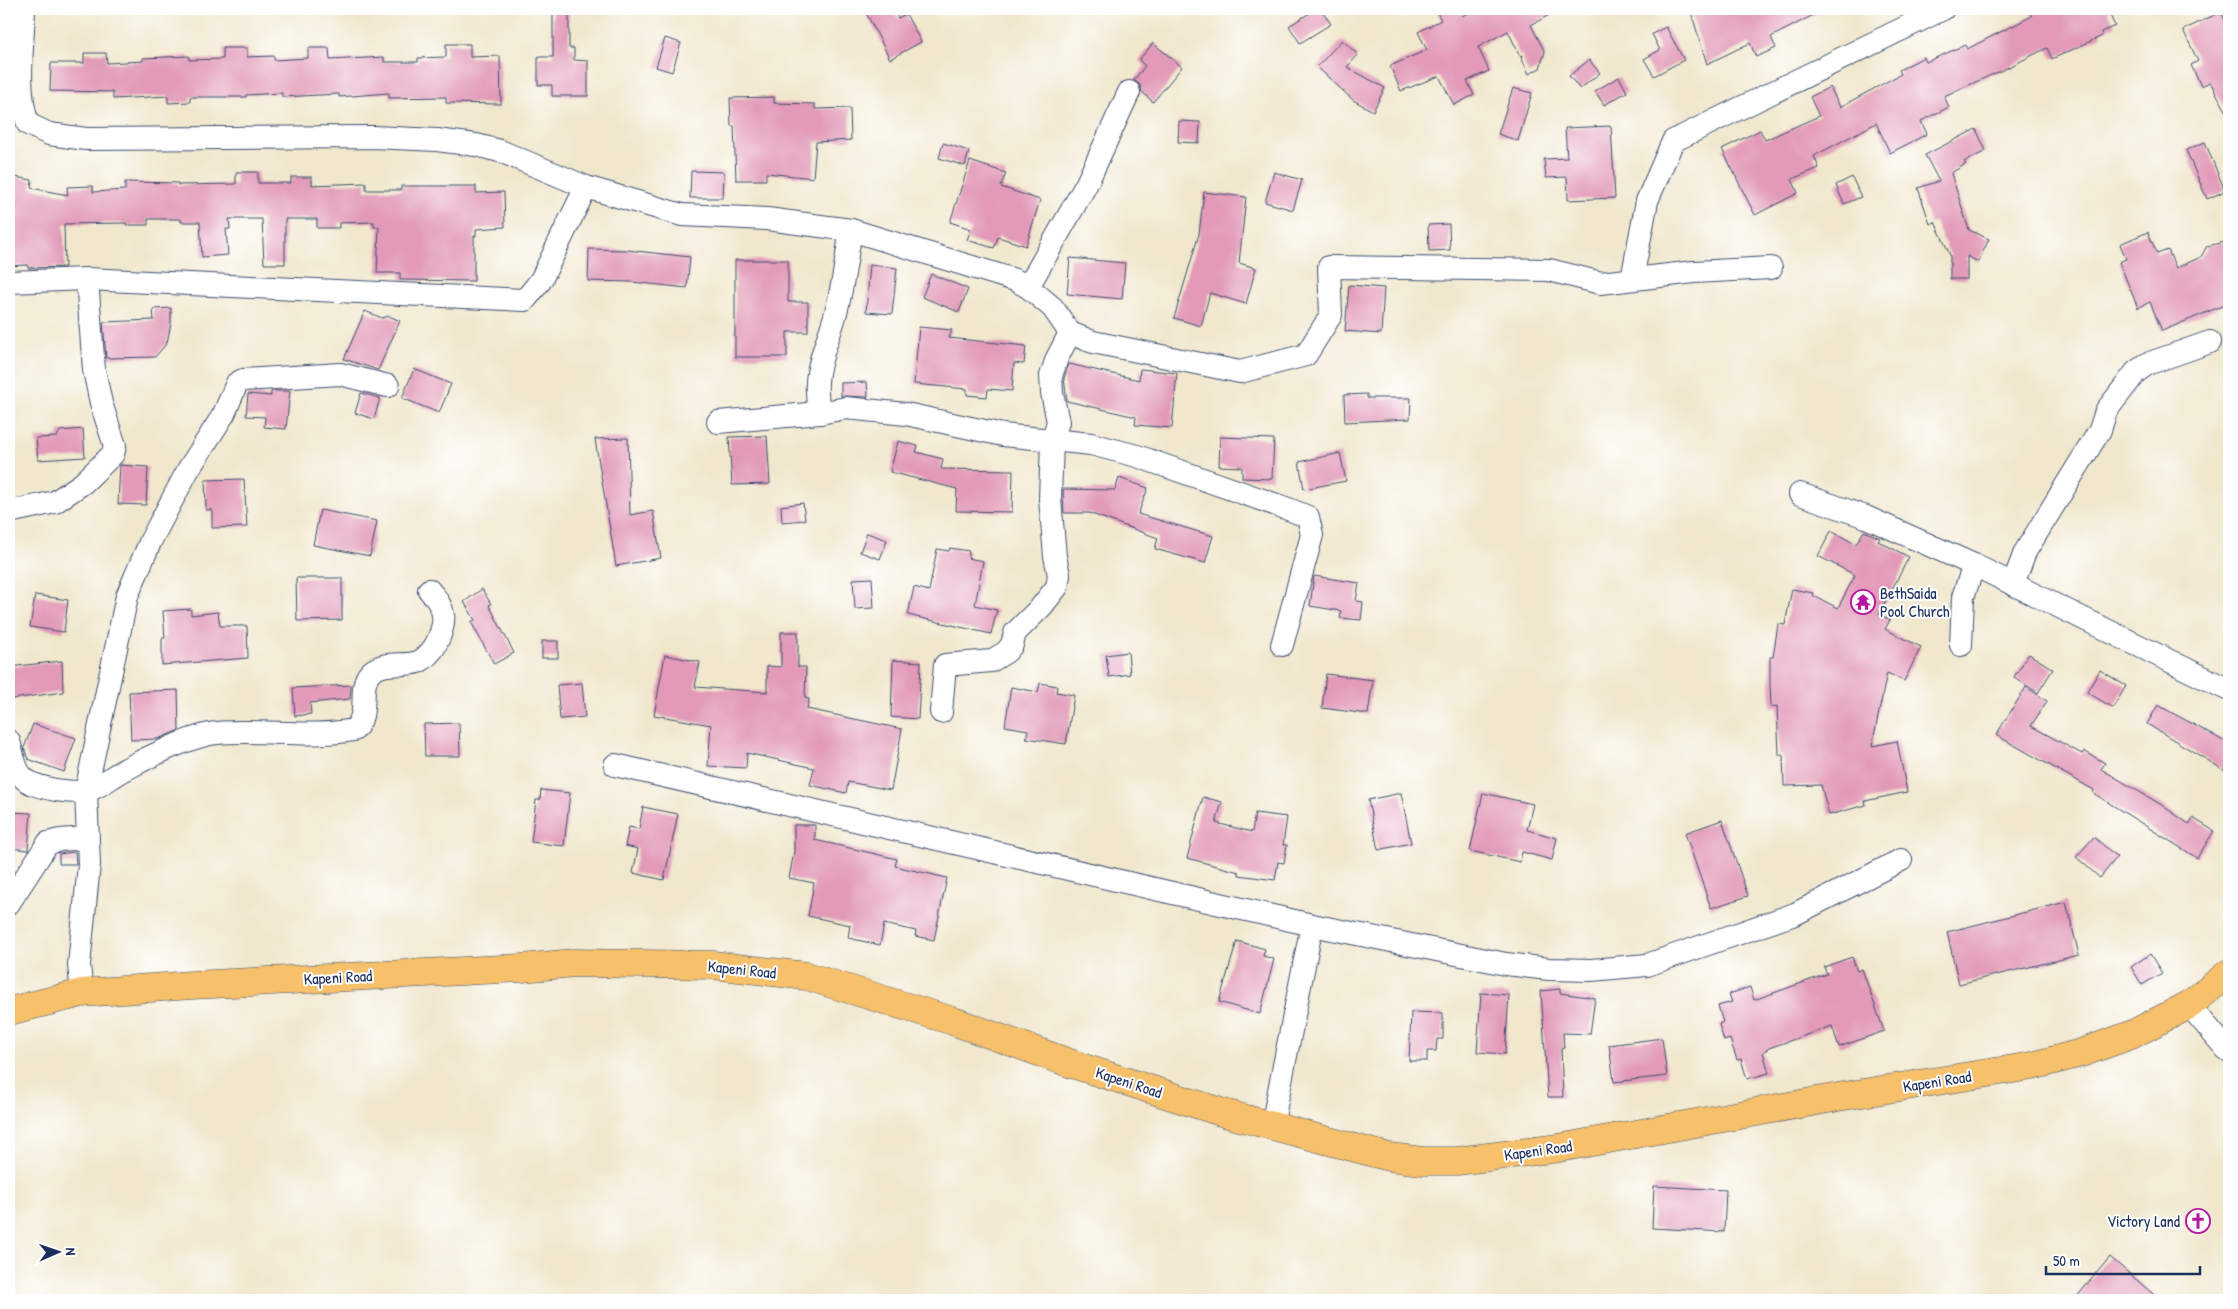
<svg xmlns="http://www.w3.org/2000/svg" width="2238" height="1309" viewBox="0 0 2238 1309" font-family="'Patrick Hand',sans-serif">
	<rect width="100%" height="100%" fill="#fff"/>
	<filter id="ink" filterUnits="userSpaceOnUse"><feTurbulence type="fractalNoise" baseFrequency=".02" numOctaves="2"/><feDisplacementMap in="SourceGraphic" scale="10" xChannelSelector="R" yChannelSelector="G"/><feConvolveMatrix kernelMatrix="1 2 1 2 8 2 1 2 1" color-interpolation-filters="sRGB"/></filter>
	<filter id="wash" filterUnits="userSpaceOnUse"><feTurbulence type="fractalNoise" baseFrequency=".0096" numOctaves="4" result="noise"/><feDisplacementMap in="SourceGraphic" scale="20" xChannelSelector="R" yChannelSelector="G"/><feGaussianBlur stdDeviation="1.12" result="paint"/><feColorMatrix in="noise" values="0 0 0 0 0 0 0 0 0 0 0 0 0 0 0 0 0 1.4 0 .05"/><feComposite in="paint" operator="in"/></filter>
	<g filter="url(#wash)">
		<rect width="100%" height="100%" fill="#f0e7cc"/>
		<g id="blocks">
			<!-- building -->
			<g fill="#e29ab8">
				<polygon points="553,9 569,9 569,48 574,48 574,60 588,61 588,96 552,96 552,85 538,85 538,57 553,57"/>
				<polygon points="864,9 893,9 898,18 906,14 921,42 890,59"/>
				<polygon points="1316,9 1321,9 1331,24 1300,43 1289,26"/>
				<polygon points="1435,9 1458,9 1462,16 1476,9 1560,9 1531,25 1545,52 1540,68 1529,74 1522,59 1523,55 1520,56 1508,31 1478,47 1489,71 1467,81 1474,95 1454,105 1439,76 1401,91 1390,66 1427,50 1418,32 1441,20"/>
				<polygon points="1690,9 1825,9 1771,37 1776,48 1756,57 1750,43 1707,64"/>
				<polygon points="2028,9 2107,9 2115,26 2101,32 2102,36 2052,59 2047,48 2007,68 1944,96 1949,107 1921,121 1927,134 1890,153 1876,123 1814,156 1819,168 1792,179 1798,193 1755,215 1722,149 1760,130 1765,140 1819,116 1810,97 1830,87 1840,107 1901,74 1899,70 1924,57 1926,62 1965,45 1967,49 2032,16"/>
				<polygon points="2221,12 2229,29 2229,116 2210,82 2201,86 2191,65 2198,61 2183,30"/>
				<polygon points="1666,27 1684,60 1654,76 1644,59 1660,50 1652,34"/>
				<polygon points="665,38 681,43 672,72 656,67"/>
				<polygon points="1342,40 1358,55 1347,67 1385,88 1373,111 1353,100 1317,67"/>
				<polygon points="1153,43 1182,67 1153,102 1142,92 1140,85 1134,80 1145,66 1139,60"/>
				<polygon points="446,44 470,44 470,57 500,56 501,104 446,103 446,97 389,98 389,93 339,97 339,94 282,97 282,93 246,95 246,97 190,97 190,102 168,103 168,96 113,99 113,92 50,91 51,63 84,63 84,53 106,53 107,63 143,61 143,58 167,57 189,56 189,60 223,59 223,48 247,48 247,57 274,56 274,60 308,58 308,48 329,48 330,60 384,57 384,62 418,62 418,58 446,57"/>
				<polygon points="1589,60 1600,73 1580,89 1569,76"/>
				<polygon points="1619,77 1627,92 1604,105 1595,91"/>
				<polygon points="1513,88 1532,93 1518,141 1498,134"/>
				<polygon points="774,97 774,103 815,104 815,109 850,108 851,140 816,142 813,178 766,173 766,180 736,180 734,126 731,126 730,98"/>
				<polygon points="1179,121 1200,122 1199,143 1178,142"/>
				<polygon points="1611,126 1615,198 1568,200 1567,177 1546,178 1544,159 1567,158 1565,128"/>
				<polygon points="1976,129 1986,151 1964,162 1966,164 1951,173 1969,230 1989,239 1978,262 1967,256 1967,279 1950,279 1950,255 1935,222 1930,224 1918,188 1939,181 1925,155"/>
				<polygon points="2205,142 2225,191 2207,199 2186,150"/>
				<polygon points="943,143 969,151 965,166 939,158"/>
				<polygon points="970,161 1006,173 1001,187 1040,200 1026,246 998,237 994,248 967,240 971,229 950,222"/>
				<polygon points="691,171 724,172 723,198 690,198"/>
				<polygon points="236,172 258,172 258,183 291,183 291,177 312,177 312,185 366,183 366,190 401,190 401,186 476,186 476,193 504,192 505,227 476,229 476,236 474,236 474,281 400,280 400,273 377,273 379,227 374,227 374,222 339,223 339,228 317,228 317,219 285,219 285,264 264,264 262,219 229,219 230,229 226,229 228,255 202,257 200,222 181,222 181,219 148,219 148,225 126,225 126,223 64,224 65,267 28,268 27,265 9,266 9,176 32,180 31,188 68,195 67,187 93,186 93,192 125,190 125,182 178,183 178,185 236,184"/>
				<polygon points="1274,172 1302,180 1293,210 1265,202"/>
				<polygon points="1852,177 1861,197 1844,204 1836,185"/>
				<polygon points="1204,192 1246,197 1239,263 1256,268 1246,304 1210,293 1201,326 1174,318 1199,234"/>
				<polygon points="1449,224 1450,250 1429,251 1428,225"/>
				<polygon points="2148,232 2157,254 2168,250 2176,268 2201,257 2207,246 2229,241 2229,303 2162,331 2150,302 2138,308 2119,262 2126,259 2120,244"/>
				<polygon points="589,249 627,250 690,257 687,288 632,282 588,281"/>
				<polygon points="1070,258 1125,263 1122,299 1067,294"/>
				<polygon points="735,260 788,260 788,302 808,302 808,332 787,332 787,357 735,357"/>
				<polygon points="870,265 897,268 892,314 866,312"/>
				<polygon points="931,274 968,289 959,312 922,297"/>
				<polygon points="1349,285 1384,288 1381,334 1345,331"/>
				<polygon points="171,308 171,323 167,343 155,357 106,358 103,322 154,320 153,309"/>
				<polygon points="365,311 382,318 389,316 400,321 378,370 344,359"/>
				<polygon points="919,327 952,330 949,338 1026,346 1024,364 1014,363 1012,391 988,389 987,397 967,395 967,389 914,384"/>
				<polygon points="1069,364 1139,380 1140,369 1177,373 1172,428 1135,425 1136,417 1067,401 1064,378"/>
				<polygon points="414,369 451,384 439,413 402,398"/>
				<polygon points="867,382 868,397 841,396 841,383"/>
				<polygon points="271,391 290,391 286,429 264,427 265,417 246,416 248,394 271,396"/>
				<polygon points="361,393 380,398 374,419 355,413"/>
				<polygon points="1367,394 1367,398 1411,398 1410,419 1345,422 1344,395"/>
				<polygon points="83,429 85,457 38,460 36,438 57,437 60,431"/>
				<polygon points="767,436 770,484 732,485 729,437"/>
				<polygon points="1220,437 1274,439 1272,479 1242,478 1242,467 1219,466"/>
				<polygon points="628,438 630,515 653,511 661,558 616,566 595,439"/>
				<polygon points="898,441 918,446 916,452 943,459 941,469 1013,470 1012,512 956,511 957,489 890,472"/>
				<polygon points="1340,453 1346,481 1304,489 1299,462"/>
				<polygon points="120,465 148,467 146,505 118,504"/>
				<polygon points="1119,478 1148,488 1138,514 1213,536 1205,563 1155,549 1158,538 1089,513 1064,513 1063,489 1115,490"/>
				<polygon points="244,479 247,527 212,528 212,510 206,510 205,480"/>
				<polygon points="803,503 805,520 782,522 781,506"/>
				<polygon points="320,510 377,521 370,556 313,545"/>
				<polygon points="1831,531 1856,544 1864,531 1880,538 1878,541 1909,557 1879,614 1890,620 1885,629 1921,647 1904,681 1887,673 1872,746 1897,741 1907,792 1865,801 1866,805 1829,815 1821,785 1784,786 1783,755 1779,755 1777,706 1771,707 1770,686 1770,657 1773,657 1778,624 1785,625 1792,589 1813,593 1812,595 1838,608 1855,575 1818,556"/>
				<polygon points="867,533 887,540 880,559 860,552"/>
				<polygon points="950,548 969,551 968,558 983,561 975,605 997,610 991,634 908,615 914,587 929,591 937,549 949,551"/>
				<polygon points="1314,576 1359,583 1356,601 1363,602 1361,620 1340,618 1341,611 1310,606"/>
				<polygon points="296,578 342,578 342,620 297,621"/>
				<polygon points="872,578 874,608 855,609 853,579"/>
				<polygon points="482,589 491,604 489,605 514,653 494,664 471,622 475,620 464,602"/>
				<polygon points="35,595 68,600 64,632 30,627"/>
				<polygon points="191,609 191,615 218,612 220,626 247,626 248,658 162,665 162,638 165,638 163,611"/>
				<polygon points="781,632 798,632 798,667 806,667 805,698 809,699 807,709 902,729 891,790 848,782 846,793 810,785 814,768 747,753 746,768 708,766 711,725 654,715 665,655 700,662 695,687 767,692 767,666 781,667"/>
				<rect x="542" y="641" width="16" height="17"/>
				<polygon points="1128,652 1130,674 1109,677 1106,655"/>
				<polygon points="2029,654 2053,669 2038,693 2014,677"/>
				<polygon points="893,660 921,662 918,719 891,717"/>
				<polygon points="62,661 63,692 12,699 9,667"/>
				<polygon points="2100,670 2126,686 2113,708 2087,692"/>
				<polygon points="1326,674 1373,680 1368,714 1322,708"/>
				<polygon points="582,683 585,717 560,719 557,685"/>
				<polygon points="1040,683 1057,686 1056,692 1074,695 1066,744 1026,738 1028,730 1005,726 1011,687 1038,692"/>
				<polygon points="351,685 350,699 310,703 311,714 295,716 293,688"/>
				<polygon points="2026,687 2047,701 2031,726 2082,754 2084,751 2105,763 2101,769 2160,804 2189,824 2193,818 2214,831 2197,858 2093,793 2094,790 1996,735"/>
				<polygon points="178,690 179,730 158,739 131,740 129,692"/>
				<polygon points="2158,705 2229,744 2229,773 2147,724"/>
				<polygon points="459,723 460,756 425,756 424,724"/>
				<polygon points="33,724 76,738 64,772 28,759 24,748"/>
				<polygon points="541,790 570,793 564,846 531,842 536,800 540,800"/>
				<polygon points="1401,793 1411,843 1378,850 1368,800"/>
				<polygon points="1483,793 1533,804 1527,830 1557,838 1552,860 1522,852 1520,862 1470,851"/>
				<polygon points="1203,797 1222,802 1216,823 1252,832 1255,813 1287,817 1283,845 1287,845 1284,863 1278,862 1275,880 1239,875 1239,872 1187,858"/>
				<polygon points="643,807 678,814 664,880 633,873 638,849 625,846 629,827 639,829"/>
				<polygon points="9,812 31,813 28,850 9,848"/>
				<polygon points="1722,820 1748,896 1711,908 1685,833"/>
				<polygon points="794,825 815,825 815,840 897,859 895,866 947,878 934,940 915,936 916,931 884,924 880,945 848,938 850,925 808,916 814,883 789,878 794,852"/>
				<polygon points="2094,837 2117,857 2100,878 2076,857"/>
				<polygon points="75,852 76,864 59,864 59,854"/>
				<polygon points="2066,902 2079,955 1959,984 1947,932"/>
				<polygon points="1237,941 1265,949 1263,956 1274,959 1260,1014 1219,1002"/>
				<polygon points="2150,954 2162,973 2142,985 2131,967"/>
				<polygon points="1852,957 1857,971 1862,969 1884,1031 1839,1047 1832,1026 1769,1048 1763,1052 1769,1073 1747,1079 1741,1059 1737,1060 1730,1039 1724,1041 1719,1024 1723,1022 1718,1006 1732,1002 1729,994 1750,987 1754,1000 1827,974 1824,967"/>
				<polygon points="1560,989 1560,993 1595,998 1590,1034 1563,1033 1564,1048 1561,1049 1563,1097 1548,1097 1541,991"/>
				<polygon points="1481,993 1509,995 1505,1054 1477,1052"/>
				<polygon points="1411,1012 1443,1013 1443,1039 1437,1039 1436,1051 1427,1051 1427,1061 1409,1061"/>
				<polygon points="1662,1038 1667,1076 1614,1082 1609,1045"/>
				<polygon points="1654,1186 1726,1190 1724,1232 1652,1228"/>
				<polygon points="2110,1257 2160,1300 2074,1300"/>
			</g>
		</g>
	</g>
	<g filter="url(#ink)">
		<use href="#blocks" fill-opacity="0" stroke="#3b4b6e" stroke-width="1"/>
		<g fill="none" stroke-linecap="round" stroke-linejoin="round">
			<defs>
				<g id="minor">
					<path d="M24 9C23 46 16 88 28 124L49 134 86 139 373 137 437 140 476 145 500 151 586 187 682 215 767 219 851 230 1015 280 1028 287 1053 308 1070 333 1093 342 1240 372 1306 355 1331 315 1329 267 1549 270 1601 283 1694 272 1771 268"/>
					<polyline points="1632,279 1647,201 1673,141 1943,9"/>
					<polyline points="9,282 87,279 525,300 541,280 586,187"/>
					<polyline points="1028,287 1086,185 1129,92"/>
					<path d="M820 413C810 375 825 351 835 316 843 288 846 259 851 230"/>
					<polyline points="718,422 820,413 846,408 906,414 1003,435 1091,444 1137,456 1291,510 1308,517 1312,535 1282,645"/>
					<polyline points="1800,494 1866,517 1974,565 2229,690"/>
					<polyline points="9,512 55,502 83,483 113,454 115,446 101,403 94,370 87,279"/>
					<polyline points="2013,584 2025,552 2100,430 2106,411 2136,372 2147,364 2210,342"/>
					<polyline points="1961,645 1963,597 1974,565"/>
					<polyline points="941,712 945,665 991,661 1006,652 1012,645 1015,633 1042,606 1057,587 1059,575 1055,556 1050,499 1052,441 1058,422 1052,393 1051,376 1057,358 1070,333"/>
					<path d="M9 741C18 776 18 783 56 790 64 791 77 793 86 791 100 788 113 775 126 769 148 757 193 735 217 733 263 729 309 738 354 730 371 714 357 687 370 673 382 660 404 667 418 662 425 659 432 651 435 646 447 623 447 609 429 590"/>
					<polyline points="615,765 1312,925 1506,964 1549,969 1591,970 1647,965 1795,914 1901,860"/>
					<polyline points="9,903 48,843 60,840 87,838"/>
					<polyline points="82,993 79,965 89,865 86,791 127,596 151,540 188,470 224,414 237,383 243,380 340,374 388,386"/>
					<polyline points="2189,1005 2229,1052"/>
					<polyline points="1272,1126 1312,925"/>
				</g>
				<polyline id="major" points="9,1011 82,993 192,985 522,968 574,963 713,965 806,976 953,1021 1072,1064 1224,1113 1389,1157 1423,1161 1457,1161 1559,1148 1844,1096 2032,1066 2081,1053 2131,1035 2189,1005 2229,973"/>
			</defs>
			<!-- minor casing -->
			<use href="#minor" stroke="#3b4b6e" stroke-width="24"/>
			<!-- major casing -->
			<use href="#major" stroke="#3b4b6e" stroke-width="29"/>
			<!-- minor -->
			<use href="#minor" stroke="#fff" stroke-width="22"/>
			<!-- major -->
			<use href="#major" stroke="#f7c06b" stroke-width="28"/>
		</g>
	</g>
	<!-- icons -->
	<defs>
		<symbol id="temple-ring" viewBox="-11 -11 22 22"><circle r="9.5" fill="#fff" stroke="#b5179e" stroke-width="1.5"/><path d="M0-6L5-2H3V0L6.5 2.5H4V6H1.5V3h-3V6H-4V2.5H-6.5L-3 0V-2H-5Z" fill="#b5179e"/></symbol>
		<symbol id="church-ring" viewBox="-11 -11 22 22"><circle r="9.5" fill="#fff" stroke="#b5179e" stroke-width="1.5"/><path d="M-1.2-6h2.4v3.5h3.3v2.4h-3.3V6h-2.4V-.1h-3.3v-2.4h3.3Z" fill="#b5179e"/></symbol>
	</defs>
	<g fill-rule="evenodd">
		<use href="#temple-ring" x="1849" y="588" width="28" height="28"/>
		<use href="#church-ring" x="2184" y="1207" width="28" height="28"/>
	</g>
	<g text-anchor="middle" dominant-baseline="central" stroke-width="4" stroke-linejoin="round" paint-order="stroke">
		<!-- poi labels -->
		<g font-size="16" fill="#1b2f5e" stroke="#fff" text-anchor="start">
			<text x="1880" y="593">BethSaida<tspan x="1880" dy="18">Pool Church</tspan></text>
			<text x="2180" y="1221" text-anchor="end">Victory Land</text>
		</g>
		<!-- street labels -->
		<g font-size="16" fill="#1b2f5e" stroke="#fff">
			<text transform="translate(742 969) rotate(6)">Kapeni Road</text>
			<text transform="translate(338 977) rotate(-3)">Kapeni Road</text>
			<text transform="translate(1937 1081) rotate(-9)">Kapeni Road</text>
			<text transform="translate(1129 1082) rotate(18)">Kapeni Road</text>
			<text transform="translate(1538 1150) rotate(-8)">Kapeni Road</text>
		</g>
	</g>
	<!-- margin -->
	<rect width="2238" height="1309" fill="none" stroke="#fff" stroke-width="30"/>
	<!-- north arrow -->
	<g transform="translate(58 1252) rotate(88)" stroke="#ffffff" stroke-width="4" paint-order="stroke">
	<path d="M0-4L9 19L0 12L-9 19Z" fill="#1b2f5e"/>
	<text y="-8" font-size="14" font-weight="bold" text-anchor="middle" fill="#1b2f5e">N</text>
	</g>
	<!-- scale -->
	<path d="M2046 1266v8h154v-8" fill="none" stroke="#1b2f5e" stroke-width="2.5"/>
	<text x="2053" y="1266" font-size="15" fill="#1b2f5e" stroke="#ffffff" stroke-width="4" paint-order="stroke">50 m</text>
</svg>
